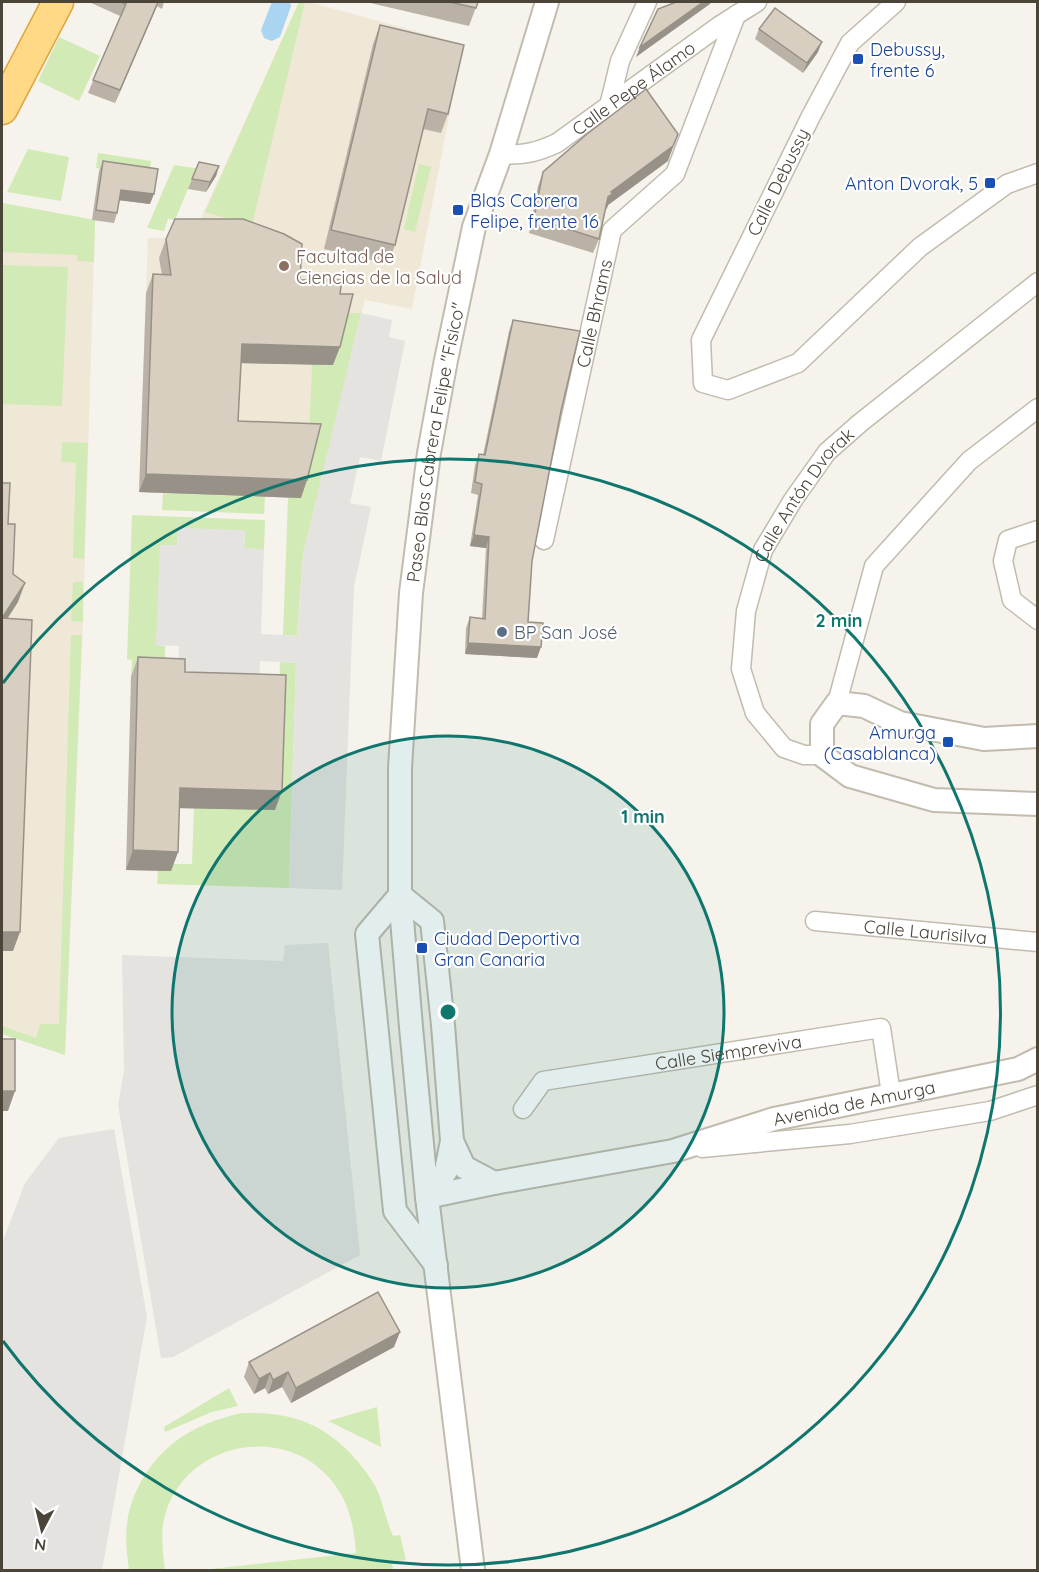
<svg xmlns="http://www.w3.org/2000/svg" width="1039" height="1572" viewBox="0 0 1039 1572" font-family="Quicksand,sans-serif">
	<rect width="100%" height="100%" fill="#f6f3ec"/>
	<!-- education -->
	<g fill="#efe8d6">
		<polygon points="299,2 309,2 463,44 412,309 365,300 317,499 139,492 148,238 192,238"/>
		<polygon points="2,203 95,220 83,622 65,1055 2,1034"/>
	</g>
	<!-- green -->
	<g fill="#d2eab5">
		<polygon points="299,2 305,2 252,225 205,212"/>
		<polygon points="59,37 100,56 79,101 38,81"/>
		<polygon points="28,149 69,157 61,201 7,192"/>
		<polygon points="98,153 151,161 149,176 96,168"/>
		<polygon points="419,164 431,167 415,232 404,229"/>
		<polygon points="174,165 201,169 195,172 175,220 168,219 164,231 147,228"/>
		<polygon points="2,203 95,220 94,262 77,261 77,255 2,252"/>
		<polygon points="2,265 68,267 62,406 2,404"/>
		<polygon points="346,313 361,313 303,555 297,636 283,635 288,498 301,498 309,443 312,365"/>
		<polygon points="62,442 88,443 84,559 73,558 76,463 61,462"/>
		<polygon points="163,493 265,497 264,514 162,510"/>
		<polygon points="132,515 265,520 264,549 244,549 245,531 178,528 177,545 156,645 165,646 165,659 178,678 131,677 132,660 127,659"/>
		<polygon points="73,582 83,582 83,622 71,621"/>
		<polygon points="71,635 82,635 65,1055 2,1034 2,1026 36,1038 40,1024 59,1024"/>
		<polygon points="280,662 296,663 289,888 157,884 158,870 172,864 192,864 194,808 275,810"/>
		<polygon points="229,1388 238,1406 212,1412 165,1432 164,1427"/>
		<polygon points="377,1407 381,1447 328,1421"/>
		<path d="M242 1413C287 1412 320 1421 351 1454 361 1465 372 1478 378 1492 384 1506 386 1521 393 1536L400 1535 406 1560 392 1562 393 1570H202L356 1553C354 1526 349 1501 331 1480 283 1422 185 1443 165 1515 160 1533 163 1552 165 1570H129C127 1555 125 1540 127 1524 131 1487 157 1450 190 1432 207 1422 224 1417 242 1413Z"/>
	</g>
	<!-- parking -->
	<g fill="#e5e3e0">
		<polygon points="361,313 392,320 389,337 405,341 381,461 360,457 350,503 371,507 354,587 342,890 289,888 296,663 260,661 259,678 178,675 179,646 156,645 160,545 177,545 178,528 245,530 244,548 264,549 261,634 297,636 303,555"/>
		<polygon points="328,943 360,1255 173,1357 161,1358 118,1105 124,1070 122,955 283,961 285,945"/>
		<polygon points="114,1129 147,1317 102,1570 2,1570 2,1243 25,1183 59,1138"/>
	</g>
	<!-- water -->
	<polygon fill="#a9d4f2" points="272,2 290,2 291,6 280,37 272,41 264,38 261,30"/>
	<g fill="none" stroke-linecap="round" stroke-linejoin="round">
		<defs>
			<g id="minor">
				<polyline points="896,2 850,43 811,116 701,340 703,383 728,390 798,363 920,247 1007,184 1038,173"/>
				<polyline points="609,106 620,61 647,2"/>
				<path id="s1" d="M501 154C522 156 538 152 557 143L719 26 757 2"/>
				<polyline points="1038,530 1008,540 1003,561 1012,600 1038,620"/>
				<path id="s2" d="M544 540 612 230 675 174 736 15"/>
				<polyline points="837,703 874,566 969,461 1038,408"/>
				<path id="s3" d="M822 755H804L784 748 755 713 741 669 746 611 763 550 793 500 827 452 860 423 1038 282"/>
				<path id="s4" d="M815 921 1038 942"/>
				<path id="s5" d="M523 1109 543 1081 881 1028 891 1094"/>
				<polyline points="702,1148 850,1134 990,1111 1038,1095"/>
			</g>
			<g id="tertiary">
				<polyline points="1038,736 984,739 900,723 864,706 837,703 822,724 822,755 850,776 934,800 1038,804"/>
				<polyline points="400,895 367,934 395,1211 436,1265"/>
				<polyline points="400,895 432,921 443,1025 452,1141 446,1171 427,1197"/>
				<polyline points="452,1141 464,1167 494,1183"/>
				<path id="s6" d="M427 1197 494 1183 673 1151 774 1119 1018 1069 1038 1059"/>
				<path id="s7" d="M473 1570 427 1197 411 1027 400 895V768L411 593 429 453 446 360 474 227 501 154 547 2"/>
			</g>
			<polyline id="trunk" points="2,109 58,2"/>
		</defs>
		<!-- minor casing -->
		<use href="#minor" stroke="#c2bbae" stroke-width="21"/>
		<!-- tertiary casing -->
		<use href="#tertiary" stroke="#c2bbae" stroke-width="26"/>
		<!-- trunk casing -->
		<use href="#trunk" stroke="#e0a43c" stroke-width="33"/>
		<!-- minor -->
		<use href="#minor" stroke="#fff" stroke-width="18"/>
		<!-- tertiary -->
		<use href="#tertiary" stroke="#fff" stroke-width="22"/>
		<!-- trunk -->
		<use href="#trunk" stroke="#ffd985" stroke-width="30"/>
	</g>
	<!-- wall -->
	<g fill="#bab2a6">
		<polygon points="89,2 164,2 162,9 157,6 115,103 88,93 120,16"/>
		<polygon points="366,2 478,2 469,26"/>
		<polygon points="380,25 448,114 441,133 423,129 395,245 388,264 324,249 373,44"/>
		<polygon points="759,29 818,52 803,73 755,39"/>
		<polygon points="103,161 150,204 119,200 117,213 114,223 92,220 99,171"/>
		<polygon points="668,161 608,205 607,208 605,210 599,239 593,253 529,233 538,186 543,172"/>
		<polygon points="219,166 216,176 206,192 188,189 192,179"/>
		<polygon points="166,239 300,280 333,365 241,363 238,421 301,498 139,492 146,293 153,274 162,275 159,258"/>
		<polygon points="513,320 561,411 532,561 528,622 537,658 465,654 466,628 470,617 482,618 486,548 470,546 478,495 471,493 475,465 479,454 483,455 509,331"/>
		<polygon points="138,657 185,672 275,810 179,808 178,852 171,871 126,870 131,677"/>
		<polygon points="394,1347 291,1403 282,1387 268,1394 265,1388 254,1394 244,1377 249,1362"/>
	</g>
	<!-- shaded-wall -->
	<g fill="#979187">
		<polygon points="158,2 157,6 115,103 120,90"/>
		<polygon points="703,2 711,2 710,4 636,57 640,47"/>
		<polygon points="822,42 818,52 803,73 807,63"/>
		<polygon points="678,134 668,161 608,205 607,208 602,211 608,197 611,192"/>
		<polygon points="219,166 216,176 206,192 210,182"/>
		<polygon points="121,190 154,194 150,204 117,200"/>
		<polygon points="242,344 340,347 333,365 235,363"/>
		<polygon points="146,474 307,480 301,498 139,492"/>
		<polygon points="474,535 489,537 486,548 470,546"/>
		<polygon points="25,583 18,602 2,627 2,618"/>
		<polygon points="468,643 541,647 537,658 465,654"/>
		<polygon points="180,788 282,791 275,810 173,808"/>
		<polygon points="133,850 178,852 171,871 126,870"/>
		<polygon points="2,932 20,932 13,951 2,951"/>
		<polygon points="2,1091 15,1091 8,1111 2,1111"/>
		<polygon points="400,1332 394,1347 291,1403 296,1388"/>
		<polygon points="288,1372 282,1387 268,1394 273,1380"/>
		<polygon points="270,1373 265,1388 254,1394 259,1379"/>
	</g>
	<!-- building -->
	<g fill="#d8cfc1" stroke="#979187" stroke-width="1.5">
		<polygon points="121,2 158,2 120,90 93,80 126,4"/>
		<polygon points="450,2 478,2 476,8"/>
		<polygon points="676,2 703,2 640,47 658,9"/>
		<polygon points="775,8 822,42 807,63 759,29"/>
		<polygon points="380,25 464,45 448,114 428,109 395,245 331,230"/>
		<polygon points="646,89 678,134 673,146 611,192 613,193 608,197 599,239 534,218 543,172 587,134"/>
		<polygon points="103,161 158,169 154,194 121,190 117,213 96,210"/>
		<polygon points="199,162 219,166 210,182 192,179"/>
		<polygon points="175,219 243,219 284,234 302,244 300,280 342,280 340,294 353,294 340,347 242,344 238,421 321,424 307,480 146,474 153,274 171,275 166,239"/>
		<polygon points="513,320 580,331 561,411 532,561 528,622 543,623 541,647 468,643 470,617 485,619 489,537 474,535 482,484 475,482 479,454 485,455"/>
		<polygon points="2,483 10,483 8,524 15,524 13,574 25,583 2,618"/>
		<polygon points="2,618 32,620 20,932 2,932"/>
		<polygon points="138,657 185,659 185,672 286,675 282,791 180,788 178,852 133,850"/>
		<rect x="2" y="1039" width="13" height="52"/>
		<polygon points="378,1292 400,1332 296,1388 288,1372 273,1380 270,1373 259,1379 249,1362"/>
	</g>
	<!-- distance rings -->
	<circle cx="448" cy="1012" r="276" fill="#0f766e" fill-opacity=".12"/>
	<g fill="none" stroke="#0f766e" stroke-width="3">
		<circle cx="448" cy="1012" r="276"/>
		<path d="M3 683A553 553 0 1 1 3 1341"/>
	</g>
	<!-- markers -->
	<g fill="#1a4fb4" stroke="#fff" stroke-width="2">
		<rect x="852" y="53" width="12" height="12" rx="3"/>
		<rect x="984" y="177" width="12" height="12" rx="3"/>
		<rect x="452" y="204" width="12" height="12" rx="3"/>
		<rect x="942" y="736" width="12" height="12" rx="3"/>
		<rect x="416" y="942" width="12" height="12" rx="3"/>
	</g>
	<circle fill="#8d6e63" stroke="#fff" stroke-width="2" cx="284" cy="266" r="6"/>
	<circle fill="#5c6f8a" stroke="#fff" stroke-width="2" cx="502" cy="632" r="6"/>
	<g text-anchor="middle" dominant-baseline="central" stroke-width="4.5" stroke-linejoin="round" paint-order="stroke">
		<!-- transit labels -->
		<g font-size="18" fill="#164399" stroke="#fff" text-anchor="start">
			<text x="870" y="49">Debussy,<tspan x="870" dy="21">frente 6</tspan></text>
			<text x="978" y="183" text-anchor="end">Anton Dvorak, 5</text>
			<text x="470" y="200">Blas Cabrera<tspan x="470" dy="21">Felipe, frente 16</tspan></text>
			<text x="936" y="732" text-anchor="end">Amurga<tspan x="936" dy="21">(Casablanca)</tspan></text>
			<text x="434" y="938">Ciudad Deportiva<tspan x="434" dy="21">Gran Canaria</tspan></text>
		</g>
		<!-- street labels -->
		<g font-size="18" fill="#4b4439" stroke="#fff">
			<text stroke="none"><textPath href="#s1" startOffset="152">Calle Pepe Álamo</textPath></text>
			<text transform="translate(778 182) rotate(-64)">Calle Debussy</text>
			<text stroke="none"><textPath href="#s2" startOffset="232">Calle Bhrams</textPath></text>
			<text stroke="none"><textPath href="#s7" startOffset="1134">Paseo Blas Cabrera Felipe "Físico"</textPath></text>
			<text stroke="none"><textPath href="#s3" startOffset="321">Calle Antón Dvorak</textPath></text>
			<text stroke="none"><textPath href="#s4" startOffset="111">Calle Laurisilva</textPath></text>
			<text stroke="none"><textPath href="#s5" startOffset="222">Calle Siempreviva</textPath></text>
			<text stroke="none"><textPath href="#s6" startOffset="438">Avenida de Amurga</textPath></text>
		</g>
		<!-- education labels -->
		<g font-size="18" fill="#785e54" stroke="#fff" text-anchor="start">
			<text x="296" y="256">Facultad de<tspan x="296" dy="21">Ciencias de la Salud</tspan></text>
		</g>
		<!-- service labels -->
		<g font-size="18" fill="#4e5e75" stroke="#fff" text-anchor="start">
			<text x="514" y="632">BP San José</text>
		</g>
	</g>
	<circle cx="448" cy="1012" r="9" fill="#0f766e" stroke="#fff" stroke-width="3"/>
	<g font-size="18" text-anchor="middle" font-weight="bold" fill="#0f766e" stroke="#fff" stroke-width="4.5" stroke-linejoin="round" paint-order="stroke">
		<text x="839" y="627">2 min</text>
		<text x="643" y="823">1 min</text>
	</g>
	<!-- border -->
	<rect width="1039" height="1572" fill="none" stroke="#4b4439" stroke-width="6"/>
	<!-- north arrow -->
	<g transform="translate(42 1530) rotate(187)" stroke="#ffffff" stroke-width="4.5" paint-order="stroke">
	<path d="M0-4.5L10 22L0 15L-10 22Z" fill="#4b4439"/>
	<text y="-9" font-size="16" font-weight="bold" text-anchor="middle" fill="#4b4439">N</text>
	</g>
</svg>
